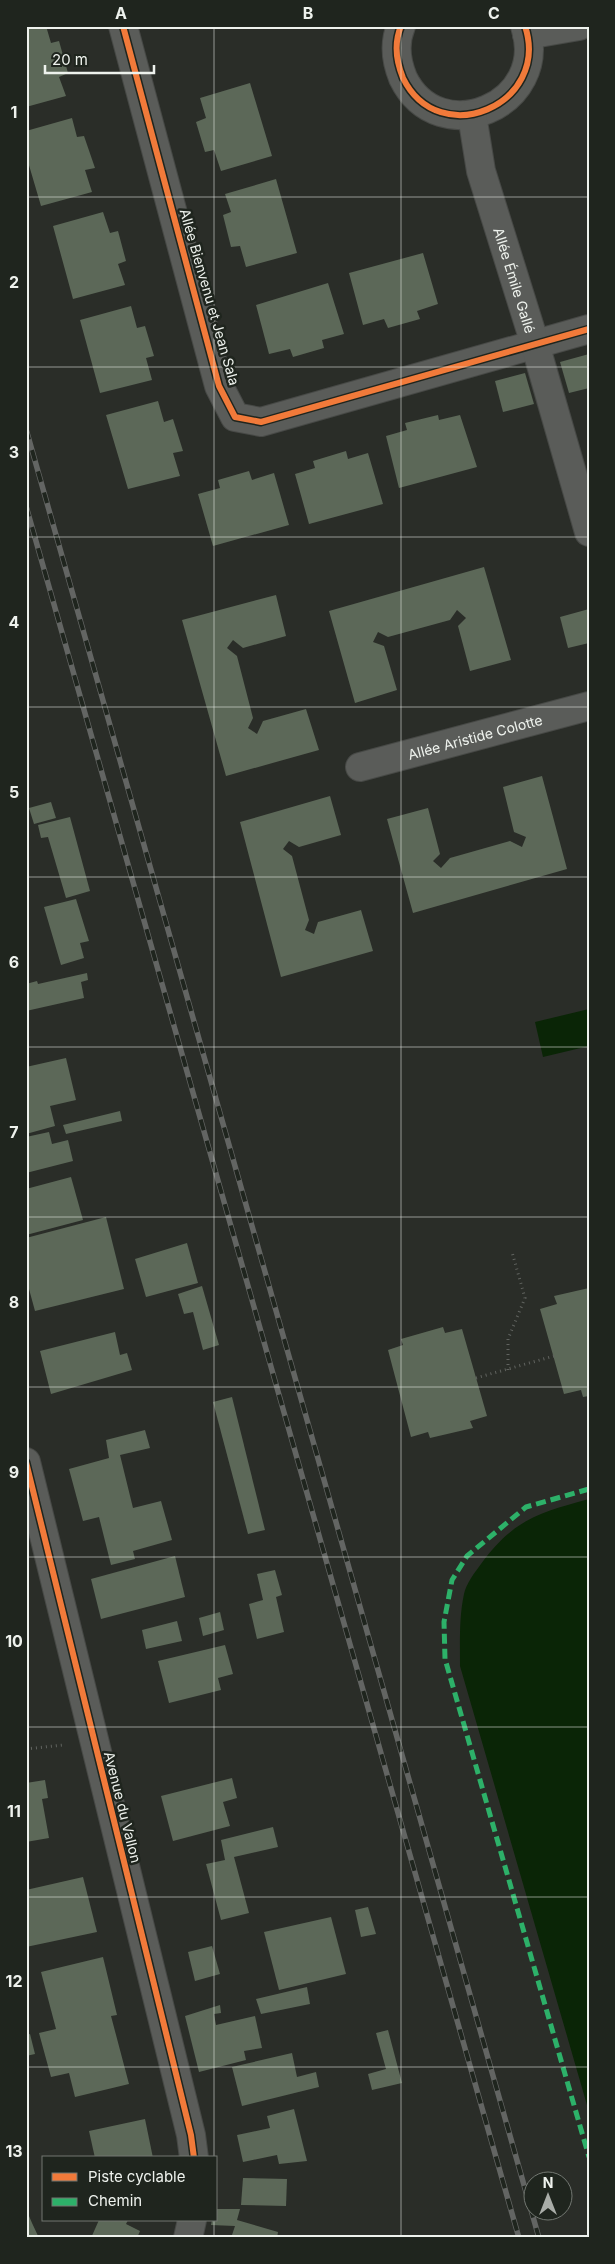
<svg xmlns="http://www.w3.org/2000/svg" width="615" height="2264" viewBox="0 0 615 2264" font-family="Inter,sans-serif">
	<rect width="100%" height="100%" fill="#2a2d28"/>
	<!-- water -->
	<g fill="#0a2506">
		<polygon points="589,1009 589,1046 543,1057 535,1022"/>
		<path d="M589 1499V2112L460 1666C460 1642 459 1617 464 1594 466 1584 475 1572 481 1564 513 1520 538 1513 589 1499Z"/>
	</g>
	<!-- building -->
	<g fill="#5c6858">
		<polygon points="46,26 51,43 59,41 68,73 59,77 66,96 26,107 26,27"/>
		<polygon points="250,83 272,156 221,171 214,150 205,152 196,122 206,118 200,98"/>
		<polygon points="72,118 77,137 84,136 95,168 85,170 92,192 41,206 26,155 26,131"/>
		<polygon points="276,179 297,253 246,267 240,246 231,247 223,215 231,212 225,194"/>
		<polygon points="103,212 110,233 118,231 126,261 118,264 125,285 73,299 53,226"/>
		<polygon points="423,253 438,304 417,311 420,319 388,328 384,319 363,325 349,273"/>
		<polygon points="328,283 344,334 322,340 324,348 293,357 290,349 269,354 256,305"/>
		<polygon points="131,306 137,328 145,326 154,356 146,358 152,380 100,393 80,320"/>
		<polygon points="589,354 589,388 569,393 560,362"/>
		<polygon points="525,373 534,404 503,412 495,381"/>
		<polygon points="158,401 164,422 173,419 183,451 173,453 180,476 128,489 106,415"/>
		<polygon points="438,415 439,420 460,415 477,467 399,488 386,436 407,430 405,423"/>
		<polygon points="346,451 348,459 368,453 383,504 309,524 295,474 315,468 313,461"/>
		<polygon points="249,471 252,480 274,473 289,525 213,546 198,494 220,488 218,480"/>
		<polygon points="484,567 511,660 470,671 458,626 466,618 457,610 450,620 388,637 378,632 373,642 384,646 397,690 355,703 329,611"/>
		<polygon points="276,595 286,636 243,648 233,640 227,648 237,656 253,718 248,728 257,734 263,721 306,709 319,750 226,776 182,620"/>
		<polygon points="589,609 589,643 568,648 560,617"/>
		<polygon points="542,776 567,869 413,913 387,819 428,808 440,854 433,861 441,868 450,858 510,841 522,847 526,837 514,832 503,787"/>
		<polygon points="330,796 341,835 299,847 289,841 283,849 292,856 309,920 305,930 314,934 318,922 361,910 373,951 281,977 240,822"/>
		<polygon points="51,802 56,818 34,824 29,808"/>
		<polygon points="70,817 90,891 66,898 48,837 41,838 38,825"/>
		<polygon points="76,899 89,941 80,943 84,958 61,965 44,907"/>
		<polygon points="87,973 88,980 81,982 84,998 26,1011 26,984 37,981 38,984"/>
		<polygon points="66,1058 76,1100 50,1106 55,1126 26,1134 26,1067"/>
		<polygon points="120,1111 122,1121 66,1134 63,1125"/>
		<polygon points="49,1132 52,1144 68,1140 73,1161 26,1173 26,1137"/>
		<polygon points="71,1177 83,1220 26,1235 26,1189"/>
		<polygon points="106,1217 124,1289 35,1311 26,1278 26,1238"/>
		<polygon points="187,1243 198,1283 146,1297 135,1259"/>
		<polygon points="202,1286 219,1345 203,1350 193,1312 184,1314 178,1294"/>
		<polygon points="589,1288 589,1396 583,1397 581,1390 564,1394 540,1309 557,1304 554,1296"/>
		<polygon points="443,1327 445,1333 462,1329 487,1416 470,1421 473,1428 430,1438 428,1432 411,1437 388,1350 403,1345 401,1339"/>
		<polygon points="115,1332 120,1355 127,1353 132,1370 51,1394 40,1351"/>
		<polygon points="232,1397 265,1530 248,1534 213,1402"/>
		<polygon points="145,1430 150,1448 120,1455 133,1508 161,1501 172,1540 133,1551 135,1559 111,1565 99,1517 83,1521 69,1469 109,1458 106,1440"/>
		<polygon points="175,1556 185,1597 101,1619 91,1579"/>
		<polygon points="275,1570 282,1595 276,1597 284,1632 257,1639 249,1604 263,1600 257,1574"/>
		<polygon points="220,1612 224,1630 203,1636 199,1618"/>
		<polygon points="177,1621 182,1641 146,1649 142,1630"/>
		<polygon points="225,1645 233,1674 218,1678 221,1690 169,1703 158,1661"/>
		<polygon points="232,1778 237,1798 223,1802 230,1826 173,1841 161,1796"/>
		<polygon points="45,1780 48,1798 42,1799 49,1838 26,1842 26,1783"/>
		<polygon points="273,1827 278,1847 234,1857 249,1913 221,1920 206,1864 225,1860 221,1840"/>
		<polygon points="83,1877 97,1932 26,1947 26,1890"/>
		<polygon points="368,1907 376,1934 361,1937 355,1910"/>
		<polygon points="331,1917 346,1974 279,1990 264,1932"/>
		<polygon points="212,1946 220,1974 195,1981 188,1952"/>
		<polygon points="103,1957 117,2015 111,2016 129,2084 75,2097 69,2073 51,2077 39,2033 56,2029 41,1972"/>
		<polygon points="307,1987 310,2004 261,2014 256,1999"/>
		<polygon points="220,2005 221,2013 214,2014 216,2025 255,2016 262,2048 244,2051 246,2060 199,2072 185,2016"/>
		<polygon points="388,2030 402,2083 372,2090 368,2074 386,2069 376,2033"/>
		<polygon points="30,2034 35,2054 26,2056 26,2035"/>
		<polygon points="292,2053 297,2077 316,2072 319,2087 242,2106 232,2067"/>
		<polygon points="294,2109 307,2161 279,2164 277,2155 243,2162 237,2135 270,2128 267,2116"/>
		<polygon points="145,2119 153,2158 95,2158 89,2131"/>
		<polygon points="243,2178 287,2179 286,2206 241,2205"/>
		<polygon points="26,2209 32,2223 39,2238 26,2238"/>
		<polygon points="216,2209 240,2209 237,2220 278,2232 277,2238 231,2238 235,2226 211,2225 212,2220 216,2220"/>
		<polygon points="99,2220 128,2220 126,2224 140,2231 137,2238 91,2238"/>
	</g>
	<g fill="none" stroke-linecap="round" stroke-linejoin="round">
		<defs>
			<g id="minor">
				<polyline points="123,26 219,386 235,417 261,422 589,329"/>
				<path d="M401 26C394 43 396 61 403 78 439 152 551 105 525 26"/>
				<polyline points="527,35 579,26"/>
				<path id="s1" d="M472 115 481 171 535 344 589 532"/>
				<path id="s2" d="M360 767 589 706"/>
				<polyline points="26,1462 191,2135 194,2158"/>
				<polyline points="188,2238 192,2220"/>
			</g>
		</defs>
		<!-- minor casing -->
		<use href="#minor" stroke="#474946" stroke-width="30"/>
		<!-- path -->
		<g stroke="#60635f" stroke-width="3" stroke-dasharray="1 4" stroke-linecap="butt">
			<polyline points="508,1370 508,1339 525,1298 512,1252"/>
			<polyline points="476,1378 554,1356"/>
			<polyline points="26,1749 63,1745"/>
		</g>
		<!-- minor -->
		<use href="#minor" stroke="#5a5c59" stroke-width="28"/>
		<defs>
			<g id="rail">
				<polyline points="26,429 539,2238"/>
				<polyline points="26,506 519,2238"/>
			</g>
		</defs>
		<!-- rail casing -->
		<use href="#rail" stroke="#636563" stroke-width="5.5"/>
		<!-- rail -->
		<use href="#rail" stroke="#1f251e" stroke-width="4" stroke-dasharray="11" stroke-linecap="butt"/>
		<!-- quiet -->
		<polyline stroke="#2db169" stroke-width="5" stroke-dasharray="10 5" stroke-linecap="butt" points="589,1489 526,1507 467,1556 452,1580 444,1622 445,1659 589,2157"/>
		<defs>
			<g id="cycleway">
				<polyline points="123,26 219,386 235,417 261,422 589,329"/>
				<path d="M401 26C394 43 396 61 403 78 439 152 551 105 525 26"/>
				<polyline points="26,1462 191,2135 194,2158"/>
			</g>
		</defs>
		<!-- cycleway casing -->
		<use href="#cycleway" stroke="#1f251e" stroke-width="9"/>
		<!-- cycleway -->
		<use href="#cycleway" stroke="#f17a3a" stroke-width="6"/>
	</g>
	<!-- grid -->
	<path fill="none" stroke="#eef2ed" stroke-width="1" stroke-opacity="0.55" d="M214 26V2158M401 26V2238M26 197H589M26 367H589M26 537H589M26 707H589M26 877H589M26 1047H589M26 1217H589M26 1387H589M26 1557H589M26 1727H589M26 1897H589M26 2067H589M214 2220V2238"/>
	<g text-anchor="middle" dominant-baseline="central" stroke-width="5" stroke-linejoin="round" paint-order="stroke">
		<!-- street labels -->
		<g font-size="14" fill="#eef2ed" stroke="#1f251e">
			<text stroke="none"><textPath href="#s1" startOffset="171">Allée Émile Gallé</textPath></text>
			<text transform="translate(210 297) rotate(74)">Allée Bienvenu et Jean Sala</text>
			<text stroke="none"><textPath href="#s2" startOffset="119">Allée Aristide Colotte</textPath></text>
			<text transform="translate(123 1807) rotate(76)">Avenue du Vallon</text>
		</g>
	</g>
	<!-- border -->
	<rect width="615" height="2264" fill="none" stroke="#1f251e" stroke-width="55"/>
	<!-- legend -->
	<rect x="42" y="2156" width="175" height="65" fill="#1f251e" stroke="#727771"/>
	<rect x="52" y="2173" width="25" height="8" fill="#f17a3a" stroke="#727771"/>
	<text x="88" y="2182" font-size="15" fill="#eef2ed">Piste cyclable</text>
	<rect x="52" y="2198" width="25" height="8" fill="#2db169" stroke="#727771"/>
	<text x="88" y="2206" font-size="15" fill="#eef2ed">Chemin</text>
	<!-- north arrow -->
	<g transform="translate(548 2196)"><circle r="24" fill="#1f251e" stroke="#727771"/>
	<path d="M0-4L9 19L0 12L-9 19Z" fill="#a9ada8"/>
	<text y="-8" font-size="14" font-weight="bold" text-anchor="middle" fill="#eef2ed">N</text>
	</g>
	<!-- scale -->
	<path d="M45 65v8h109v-8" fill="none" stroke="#eef2ed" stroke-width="2.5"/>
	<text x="52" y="65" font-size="15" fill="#eef2ed" stroke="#1f251e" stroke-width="4" paint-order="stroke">20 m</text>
	<rect x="28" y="28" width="560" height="2208" fill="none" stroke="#eef2ed" stroke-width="2"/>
	<g font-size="16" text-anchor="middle" font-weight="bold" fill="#eef2ed">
		<text x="121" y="19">A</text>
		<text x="308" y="19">B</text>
		<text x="494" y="19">C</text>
		<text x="14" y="118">1</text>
		<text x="14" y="288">2</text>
		<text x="14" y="458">3</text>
		<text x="14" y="628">4</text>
		<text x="14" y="798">5</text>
		<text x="14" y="968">6</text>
		<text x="14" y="1138">7</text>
		<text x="14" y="1308">8</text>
		<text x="14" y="1478">9</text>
		<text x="14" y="1647">10</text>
		<text x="14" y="1817">11</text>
		<text x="14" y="1987">12</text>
		<text x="14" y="2157">13</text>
	</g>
</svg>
